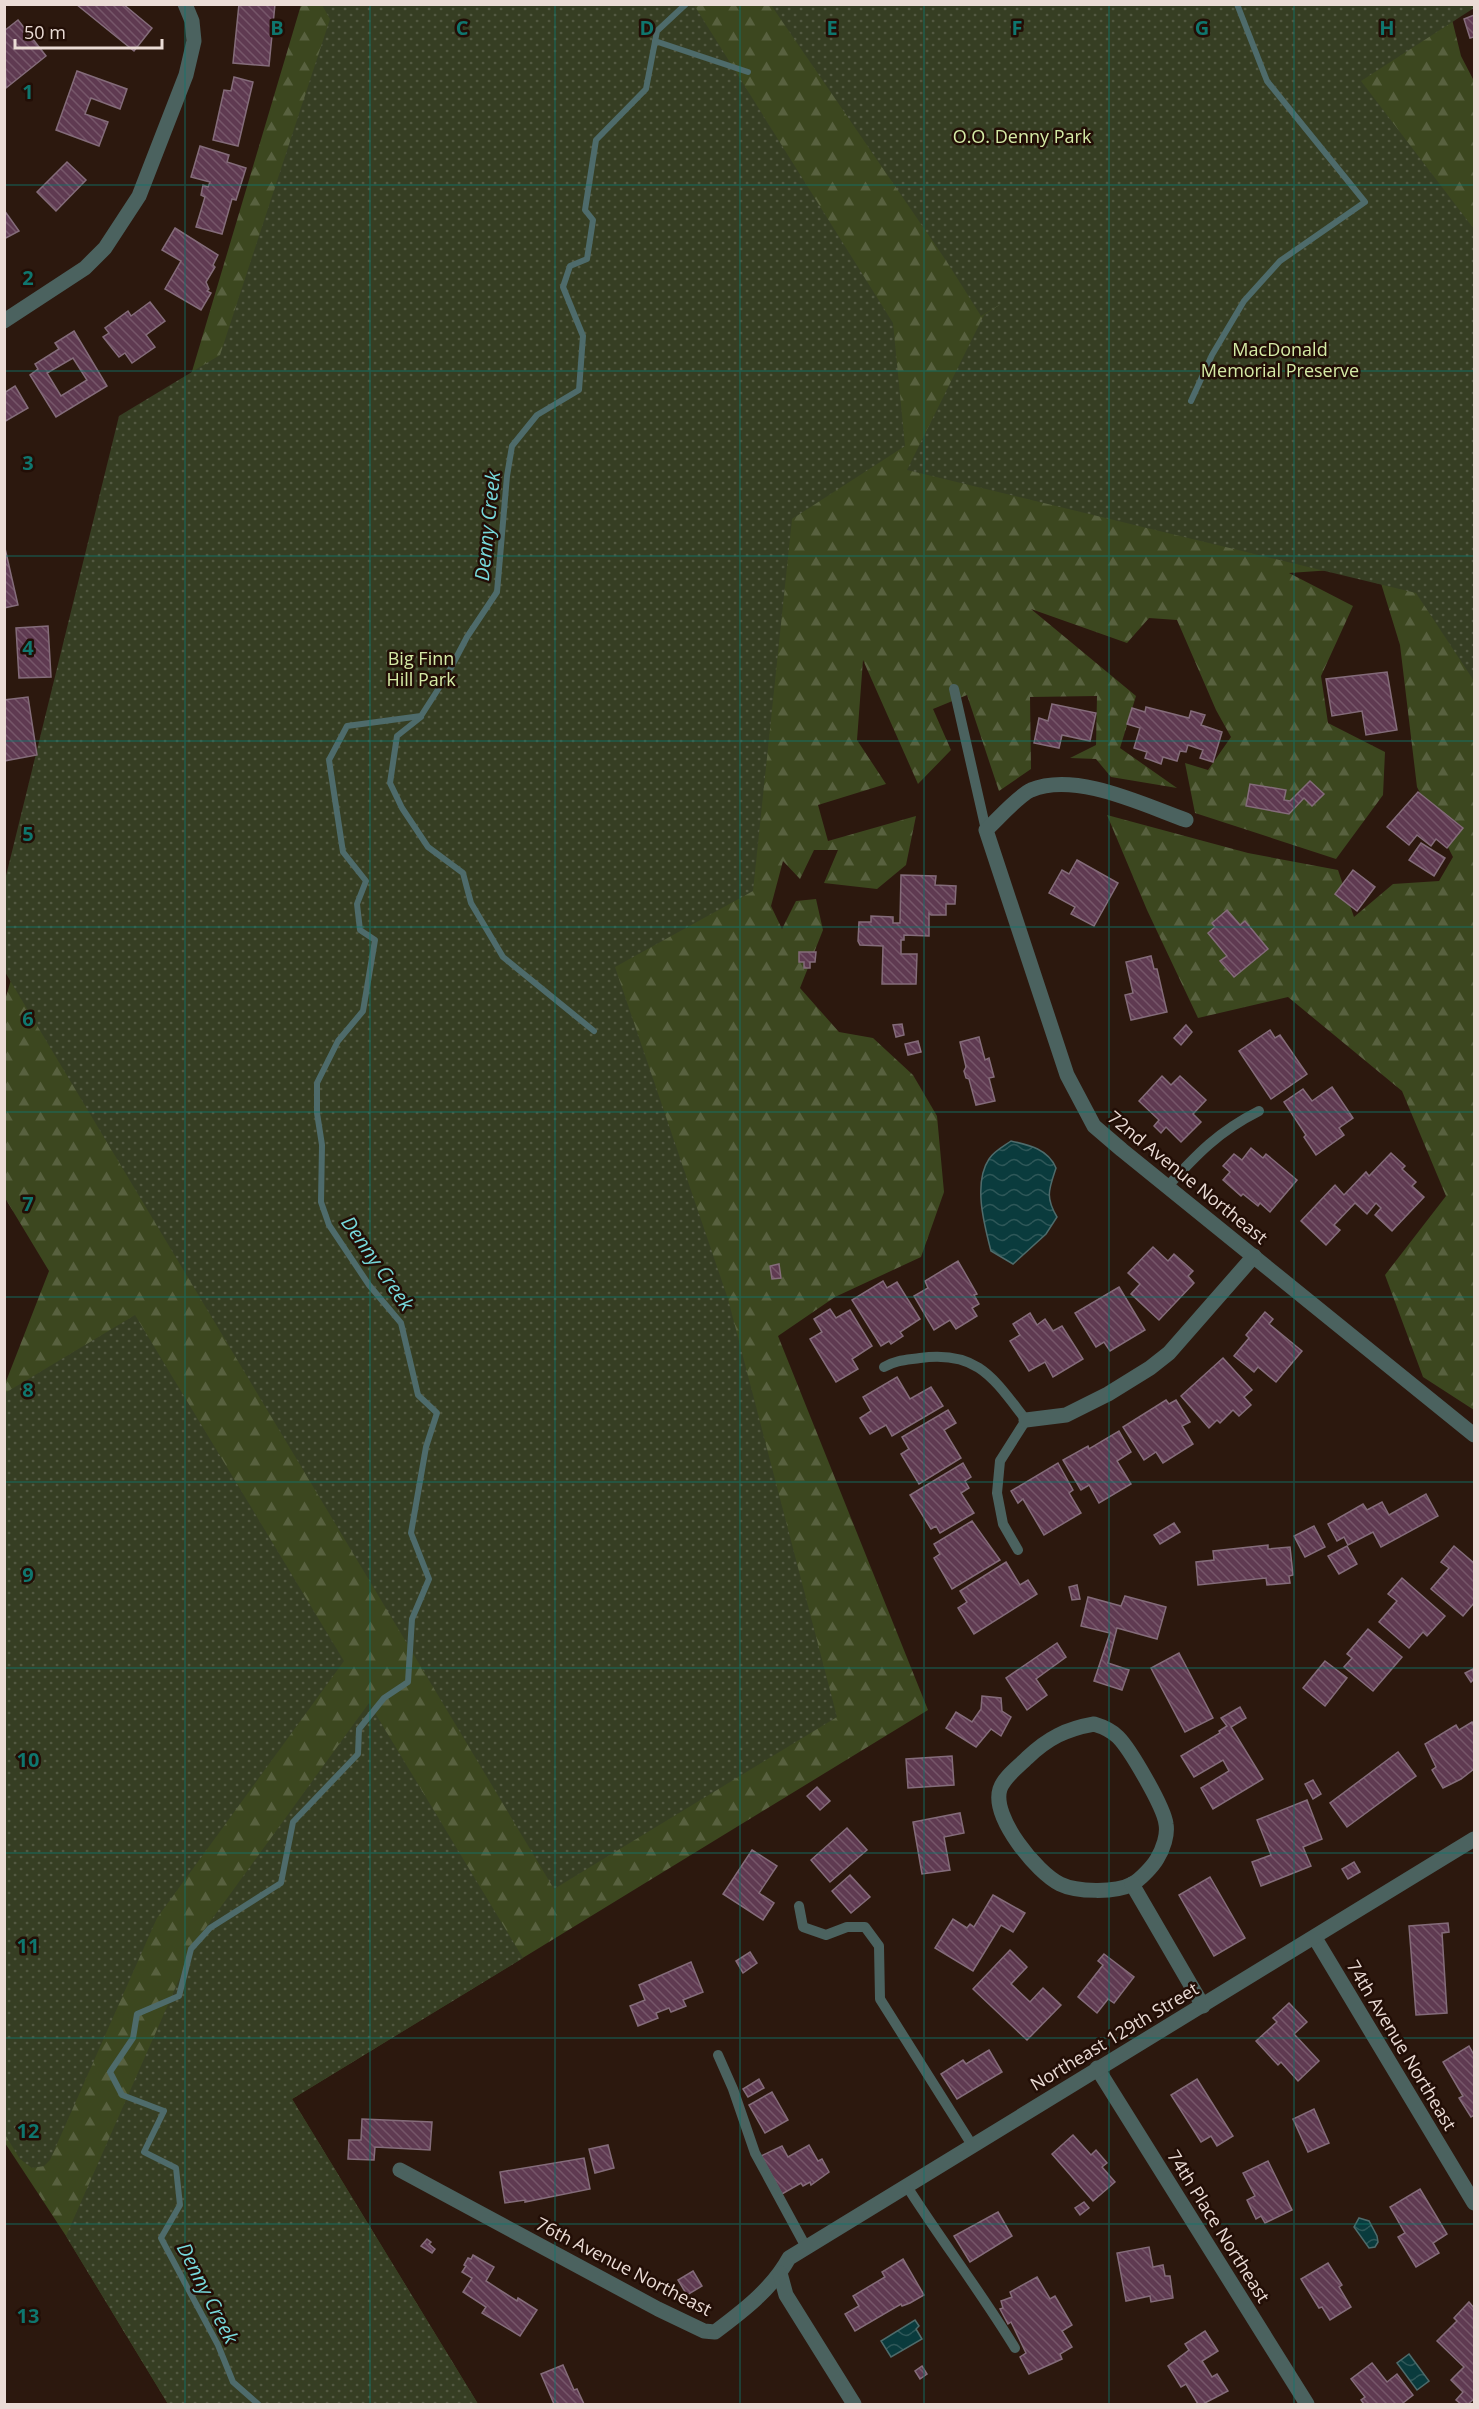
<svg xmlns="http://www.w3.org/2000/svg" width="1479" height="2409" viewBox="0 0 1479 2409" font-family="'Open Sans',sans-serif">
	<defs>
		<pattern id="forest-firs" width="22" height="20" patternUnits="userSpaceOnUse" patternTransform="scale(1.5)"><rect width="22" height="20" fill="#3c471f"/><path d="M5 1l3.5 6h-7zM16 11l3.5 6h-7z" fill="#58613f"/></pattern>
		<pattern id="park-dots" width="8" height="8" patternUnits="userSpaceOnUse" patternTransform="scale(1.5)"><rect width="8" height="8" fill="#363e23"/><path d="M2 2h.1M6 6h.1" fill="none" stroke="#535942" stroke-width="1.8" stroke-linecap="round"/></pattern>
		<pattern id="water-waves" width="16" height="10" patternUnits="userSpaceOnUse" patternTransform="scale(1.5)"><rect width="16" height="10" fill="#0a3b3d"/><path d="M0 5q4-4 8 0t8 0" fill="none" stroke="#2e5758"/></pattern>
		<pattern id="building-back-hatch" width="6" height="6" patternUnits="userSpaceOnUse" patternTransform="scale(1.5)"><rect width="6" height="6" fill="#5f3a51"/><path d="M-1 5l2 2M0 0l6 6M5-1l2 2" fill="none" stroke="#765669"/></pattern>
	</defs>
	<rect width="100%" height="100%" fill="#2c180e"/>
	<!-- forest -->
	<polygon fill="url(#forest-firs)" points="301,5 1457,5 1449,7 1461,56 1474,81 1474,1410 1423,1377 1385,1275 1446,1196 1402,1091 1288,997 1198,1018 1147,910 1107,815 1248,853 1338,870 1354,917 1393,884 1439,881 1453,857 1417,787 1400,645 1376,567 1289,573 1353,606 1321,676 1328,723 1385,752 1383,795 1336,859 1195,813 1185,763 1208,770 1231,737 1216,710 1177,620 1149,618 1127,643 1031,609 1136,696 1120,748 1177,788 1111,777 1096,759 1070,758 1096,745 1097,696 1030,697 1031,769 999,791 967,695 933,709 951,750 918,784 863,660 857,740 886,784 818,805 828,841 916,816 906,865 877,889 824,883 838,850 814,850 800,879 783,861 771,906 782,929 796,901 816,899 823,930 800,988 839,1032 873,1038 913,1075 937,1116 944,1192 921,1257 835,1297 778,1336 928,1710 292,2099 478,2404 168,2404 66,2236 5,2143 5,1384 49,1271 5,1198 5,1000"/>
	<!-- park -->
	<g fill="url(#park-dots)">
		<polygon points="322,5 694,5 893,323 905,446 792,519 753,891 615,967 728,1299 837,1717 554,1889 5,972 5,880 119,416 220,355 330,19"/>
		<polygon points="771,5 1474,5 1474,8 1361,81 1474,229 1474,681 1416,593 907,470 984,315 1004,302 981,316 947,262"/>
		<polygon points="135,1315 344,1661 157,1918 50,2160 44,2166 32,2168 20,2159 4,2133 5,1393"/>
		<polygon points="369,1703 523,1958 292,2099 478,2404 168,2404 66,2236 196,1941"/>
	</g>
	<!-- water -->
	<g fill="url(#water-waves)" stroke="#4e6b6b" stroke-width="1.5">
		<path d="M1011 1141C1029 1145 1048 1149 1056 1168 1049 1189 1045 1197 1057 1217L1046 1234 1013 1264 991 1251C984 1224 973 1183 989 1159 994 1151 1004 1146 1011 1141Z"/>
		<polygon points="1359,2218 1369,2221 1377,2236 1378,2242 1375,2247 1369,2248 1354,2227"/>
		<polygon points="915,2320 919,2326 916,2329 922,2339 891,2357 881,2341"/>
		<polygon points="1409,2354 1429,2381 1417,2390 1397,2363"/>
	</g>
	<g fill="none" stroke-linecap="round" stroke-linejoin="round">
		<!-- stream -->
		<g stroke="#4e6b6b" stroke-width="6">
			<polyline points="655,41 748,72"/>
			<polyline points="1191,401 1212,355 1244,301 1280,261 1365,202 1267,81 1237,4"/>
			<polyline points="421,717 397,736 390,783 402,808 428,847 463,873 471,903 503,957 594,1031"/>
			<polyline points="258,2404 233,2382 218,2345 161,2238 180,2205 176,2168 144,2152 164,2111 122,2095 110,2072 133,2038 137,2014 179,1996 191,1949 210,1928 281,1883 293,1822 358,1754 359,1729 384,1698 408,1682 412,1619 429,1579 411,1533 426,1447 437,1413 418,1395 401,1323 369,1285 329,1225 321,1202 322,1145 317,1113 317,1083 338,1041 363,1011 375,940 360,930 357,904 366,881 343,852 329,760 347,726 421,716 446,677 467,637 497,592 507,476 512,446 537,415 579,390 583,336 563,287 570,266 587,259 593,220 585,210 596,140 646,89 657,31 686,4"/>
		</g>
	</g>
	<!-- building -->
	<g fill="url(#building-back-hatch)" stroke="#846c7a" stroke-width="1.5" fill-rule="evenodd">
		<polygon points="76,4 123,4 152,28 134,51"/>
		<polygon points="239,4 275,4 269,66 233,63"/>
		<polygon points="1474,15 1474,37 1470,38 1464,19"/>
		<polygon points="18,20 46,56 6,88 4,31"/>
		<polygon points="77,71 127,89 120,109 91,98 85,114 108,122 99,146 56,130"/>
		<polygon points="234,77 253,82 238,146 213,140 224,90 231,91"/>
		<polygon points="200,146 229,155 227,162 246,168 236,200 232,199 222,234 196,227 205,197 201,195 203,185 208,187 210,182 191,177"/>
		<polygon points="67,162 86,180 56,211 37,192"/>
		<polygon points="4,210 19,231 4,239"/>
		<polygon points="175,228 218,255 213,265 215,267 206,282 209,289 207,291 211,293 201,310 165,289 181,261 162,250"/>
		<polygon points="150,302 165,321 146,335 155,347 132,363 125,353 119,357 103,337 109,333 105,328 128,311 131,316"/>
		<path d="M74 331 107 386 56 417 30 375 38 369 35 364 59 349 55 343ZM73 358 87 380 61 396 47 373Z"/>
		<polygon points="15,386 28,408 4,422 4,393"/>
		<polygon points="4,544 18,605 4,608"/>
		<polygon points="48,626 51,677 19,678 16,628"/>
		<polygon points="1387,672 1397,730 1366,735 1362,711 1332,716 1326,679"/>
		<polygon points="28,697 37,755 4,761 4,700"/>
		<polygon points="1052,704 1096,713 1090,741 1062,735 1059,748 1034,743 1039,718 1048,721"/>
		<polygon points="1146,707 1189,718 1191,711 1205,715 1201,725 1222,732 1213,762 1200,758 1203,750 1188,745 1186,752 1180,751 1177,761 1163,757 1161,764 1145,758 1147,752 1134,748 1140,728 1127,724 1132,708 1145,712"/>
		<polygon points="1310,781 1324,794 1312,806 1304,798 1289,814 1246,806 1250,784 1286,790 1284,800 1290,801"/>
		<polygon points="1418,792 1463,828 1447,848 1436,839 1431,846 1417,835 1409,845 1387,827"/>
		<polygon points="1421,843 1445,858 1434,876 1409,860"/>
		<polygon points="1077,860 1118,883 1094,926 1071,914 1075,907 1049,893 1062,870 1069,874"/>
		<polygon points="1353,870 1375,887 1357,911 1335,894"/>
		<polygon points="901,875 936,876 935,885 956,886 955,904 946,904 946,915 931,915 929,913 929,936 904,935 904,940 901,940 901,954 917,954 916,984 882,984 883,946 860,945 858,941 859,922 871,922 871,916 893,917 893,923 900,923"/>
		<polygon points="1227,910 1240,925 1245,921 1268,949 1234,977 1220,961 1227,956 1208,933 1215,927 1212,923"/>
		<polygon points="799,952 816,952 815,962 810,962 810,968 804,968 804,962 799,962"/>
		<polygon points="1151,956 1154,969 1157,969 1167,1012 1131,1020 1125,995 1133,993 1126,962"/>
		<polygon points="902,1024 904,1035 896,1037 893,1025"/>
		<polygon points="1186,1025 1192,1032 1181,1045 1174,1038"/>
		<polygon points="1270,1030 1275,1038 1280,1035 1307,1074 1271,1099 1239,1051"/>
		<polygon points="979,1037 985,1060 989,1058 994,1077 989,1078 995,1101 976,1105 969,1079 966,1078 964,1071 966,1067 960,1042"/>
		<polygon points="918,1041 921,1052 908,1055 905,1044"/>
		<polygon points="1162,1076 1171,1085 1180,1076 1206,1100 1193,1114 1201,1122 1181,1142 1166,1127 1161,1133 1154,1126 1159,1120 1139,1101"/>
		<polygon points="1332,1087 1353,1118 1339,1128 1344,1135 1316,1155 1304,1137 1306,1135 1284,1102 1303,1089 1312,1101"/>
		<polygon points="1251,1148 1263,1158 1266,1154 1297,1180 1270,1212 1260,1203 1258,1206 1243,1194 1241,1196 1223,1180 1230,1172 1223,1166 1234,1154 1242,1160"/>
		<polygon points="1391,1153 1405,1166 1402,1169 1416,1182 1412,1186 1424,1197 1392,1231 1375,1215 1381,1208 1376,1203 1367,1214 1355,1203 1334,1225 1340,1230 1326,1245 1301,1221 1335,1185 1344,1195 1366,1172 1369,1176"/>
		<polygon points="1153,1247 1168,1261 1174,1254 1193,1271 1188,1276 1194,1283 1159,1320 1131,1294 1140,1284 1128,1273"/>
		<polygon points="958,1261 977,1294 974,1295 979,1304 972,1308 977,1316 956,1329 950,1320 934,1330 914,1296 928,1288 925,1281"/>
		<polygon points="779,1264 781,1278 772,1279 770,1266"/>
		<polygon points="883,1281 887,1288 897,1282 920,1319 900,1332 903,1336 891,1344 889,1341 881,1346 852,1300"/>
		<polygon points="1119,1287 1145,1330 1110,1351 1104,1342 1096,1347 1075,1313"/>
		<polygon points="830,1309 836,1318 850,1310 872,1346 852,1359 858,1369 836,1382 810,1339 822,1332 814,1319"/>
		<polygon points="1265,1312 1273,1319 1269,1324 1302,1351 1276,1382 1258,1367 1254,1372 1234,1356 1249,1338 1246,1335"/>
		<polygon points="1030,1313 1037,1325 1045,1319 1053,1331 1062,1326 1083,1359 1053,1377 1045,1362 1029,1371 1010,1341 1020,1335 1013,1324"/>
		<polygon points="1223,1358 1252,1390 1244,1397 1251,1405 1239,1416 1233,1410 1220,1423 1217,1420 1209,1428 1181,1396"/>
		<polygon points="897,1377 910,1399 931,1387 943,1406 892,1436 886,1425 870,1434 860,1418 871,1411 863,1397"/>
		<polygon points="1166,1400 1169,1404 1176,1400 1190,1422 1182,1426 1193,1444 1163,1463 1156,1452 1144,1460 1123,1427"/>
		<polygon points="948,1410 956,1423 944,1430 961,1458 919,1484 901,1454 909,1449 902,1437"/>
		<polygon points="1119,1431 1131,1452 1117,1461 1131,1484 1099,1503 1089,1485 1081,1490 1063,1460 1088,1446 1089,1449"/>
		<polygon points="963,1463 971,1477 965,1481 969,1488 961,1493 974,1513 940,1533 936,1526 931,1529 910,1495"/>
		<polygon points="1058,1463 1073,1490 1069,1493 1081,1513 1044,1535 1023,1499 1018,1503 1011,1491"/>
		<polygon points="1426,1494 1438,1516 1381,1547 1373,1532 1348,1545 1344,1537 1337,1541 1328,1524 1363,1504 1367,1510 1382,1502 1389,1515"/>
		<polygon points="972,1521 1000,1560 952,1589 934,1558 940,1554 934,1544"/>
		<polygon points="1174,1523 1180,1532 1160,1544 1154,1535"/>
		<polygon points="1314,1526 1325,1547 1305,1557 1294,1536"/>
		<polygon points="1268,1545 1268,1549 1290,1547 1293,1575 1289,1576 1290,1583 1267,1585 1266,1578 1198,1585 1196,1562 1214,1560 1213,1551"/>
		<polygon points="1347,1546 1357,1564 1339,1574 1328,1556"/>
		<polygon points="1454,1546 1474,1563 1474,1603 1463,1616 1431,1589 1449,1568 1441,1562"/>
		<polygon points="1006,1562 1020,1585 1028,1580 1037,1594 974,1634 958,1608 967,1602 960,1591"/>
		<polygon points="1402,1578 1445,1616 1427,1636 1423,1632 1409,1648 1379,1622 1397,1601 1388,1594"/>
		<polygon points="1077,1585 1080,1599 1072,1600 1069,1587"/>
		<polygon points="1125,1596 1166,1607 1157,1639 1117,1628 1108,1663 1129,1670 1122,1690 1094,1681 1110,1633 1081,1626 1088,1597 1121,1606"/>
		<polygon points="1368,1629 1402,1657 1373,1691 1344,1667 1352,1658 1347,1654"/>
		<polygon points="1057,1643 1066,1657 1036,1679 1047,1695 1027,1710 1006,1678"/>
		<polygon points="1179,1653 1213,1718 1185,1732 1151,1668"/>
		<polygon points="1325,1661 1347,1678 1325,1706 1303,1688"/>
		<polygon points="1473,1669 1474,1679 1471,1682 1465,1673"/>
		<polygon points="982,1696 1001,1698 1002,1711 1011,1717 1001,1736 991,1729 976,1747 946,1728 956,1712 972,1722 981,1709"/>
		<polygon points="1240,1707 1246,1718 1231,1727 1263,1779 1213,1809 1201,1788 1229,1771 1223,1760 1194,1777 1181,1756 1220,1733 1219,1731 1227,1726 1221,1718"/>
		<polygon points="1472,1722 1474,1725 1474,1769 1461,1779 1443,1788 1432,1770 1436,1767 1425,1744 1456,1725 1459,1730"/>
		<polygon points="1398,1752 1416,1776 1347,1827 1330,1803"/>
		<polygon points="952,1756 954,1785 908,1788 906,1759"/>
		<polygon points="1313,1780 1321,1794 1313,1799 1305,1784"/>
		<polygon points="817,1787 830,1801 820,1810 807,1796"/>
		<polygon points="1307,1800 1322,1839 1303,1847 1311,1866 1261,1886 1252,1862 1271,1855 1257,1820"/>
		<polygon points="960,1813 964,1833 944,1837 950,1870 922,1874 913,1822"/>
		<polygon points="847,1828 867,1850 830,1882 811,1860"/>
		<polygon points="752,1850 777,1866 759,1893 774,1903 763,1920 723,1894"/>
		<polygon points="1354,1862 1360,1872 1348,1879 1342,1869"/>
		<polygon points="850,1875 870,1897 851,1913 832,1891"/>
		<polygon points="1210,1877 1245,1938 1214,1956 1179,1895"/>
		<polygon points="993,1895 1025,1913 1013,1932 1001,1925 973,1971 935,1948 953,1919 967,1928 970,1924 974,1927"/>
		<polygon points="1448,1923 1449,1932 1442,1933 1447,2013 1416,2015 1409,1926"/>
		<polygon points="1010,1950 1027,1967 1011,1984 1030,2002 1043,1988 1061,2005 1027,2040 973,1989"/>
		<polygon points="750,1952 757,1963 743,1973 736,1961"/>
		<polygon points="1104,1954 1134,1977 1114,2003 1108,1999 1097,2013 1078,1997 1103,1965 1098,1961"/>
		<polygon points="691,1962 703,1992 683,2000 686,2006 671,2012 669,2008 656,2013 658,2018 638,2026 630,2006 645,2000 639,1985"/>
		<polygon points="1289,2003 1307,2022 1294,2034 1319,2061 1298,2081 1281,2062 1278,2065 1256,2041 1277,2022 1273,2018"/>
		<polygon points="1469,2046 1474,2055 1474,2115 1471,2117 1459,2098 1463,2096 1443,2062"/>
		<polygon points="989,2050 1002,2072 957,2099 941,2074 963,2060 966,2064"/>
		<polygon points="759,2079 764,2088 748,2097 743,2089"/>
		<polygon points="1197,2079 1233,2136 1217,2146 1211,2136 1201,2142 1171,2095"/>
		<polygon points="772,2092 788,2120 765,2133 749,2105"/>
		<polygon points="1314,2109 1329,2143 1308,2152 1293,2119"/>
		<polygon points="362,2119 432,2122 430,2150 375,2147 374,2160 348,2159 349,2140 361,2140"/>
		<polygon points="1073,2135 1091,2155 1096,2150 1107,2163 1102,2167 1115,2182 1093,2201 1052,2154"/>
		<polygon points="608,2145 614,2168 595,2173 589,2149"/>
		<polygon points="809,2145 818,2161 822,2159 829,2172 811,2185 810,2182 803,2186 801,2183 782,2194 761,2156 782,2146 788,2157"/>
		<polygon points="584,2158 590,2189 525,2202 525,2200 505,2203 500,2172"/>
		<polygon points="1268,2161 1292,2210 1265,2223 1261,2216 1256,2219 1247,2200 1255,2196 1243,2173"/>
		<polygon points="1420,2189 1447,2234 1433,2243 1439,2253 1416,2267 1398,2237 1405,2233 1390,2207"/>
		<polygon points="1084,2202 1089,2208 1080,2215 1075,2208"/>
		<polygon points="998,2212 1012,2236 970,2262 954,2236"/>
		<polygon points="427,2239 431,2242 429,2244 435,2249 432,2253 421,2246"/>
		<polygon points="1149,2247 1153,2267 1163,2265 1165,2276 1170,2276 1173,2298 1151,2302 1150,2296 1126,2301 1117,2253"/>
		<polygon points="473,2255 494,2267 486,2281 517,2301 518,2298 537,2310 520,2336 482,2313 486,2307 463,2292 472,2278 462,2272 466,2266 464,2265 468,2258 471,2259"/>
		<polygon points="903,2259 924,2295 910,2303 902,2306 901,2304 855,2331 845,2314 859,2306 853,2296 885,2277 882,2272"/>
		<polygon points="1328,2263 1342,2285 1339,2287 1351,2307 1330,2320 1322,2307 1319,2308 1301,2279"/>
		<polygon points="693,2271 702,2286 687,2295 678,2280"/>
		<polygon points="1037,2277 1050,2299 1055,2296 1072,2325 1062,2331 1072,2347 1060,2354 1062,2359 1029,2374 1020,2357 1026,2353 1011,2322 1008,2324 1000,2309 1003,2308 1001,2301 1012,2297 1010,2292"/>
		<polygon points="1469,2302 1474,2308 1474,2401 1473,2400 1468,2404 1461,2404 1456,2400 1463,2392 1451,2380 1464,2367 1437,2341 1457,2321 1454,2318"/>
		<polygon points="1205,2331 1218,2351 1202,2361 1212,2377 1217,2374 1228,2391 1203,2404 1198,2404 1186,2384 1181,2387 1168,2366 1189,2350 1185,2344"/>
		<polygon points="1372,2363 1387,2382 1397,2374 1413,2395 1403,2403 1404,2404 1364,2404 1361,2400 1365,2397 1351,2379"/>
		<polygon points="563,2365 574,2390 577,2389 584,2404 554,2404 541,2374"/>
		<polygon points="922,2366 927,2374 920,2379 915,2371"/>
	</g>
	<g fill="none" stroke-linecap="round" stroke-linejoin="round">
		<!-- lane -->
		<g stroke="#4b625f" stroke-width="10">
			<polyline points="954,689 986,830"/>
			<path d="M1167 1187C1197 1154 1219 1131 1259 1111"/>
			<path d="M884 1367C896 1360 907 1360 920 1358 978 1350 994 1379 1026 1420L1000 1461 997 1493 1003 1524 1018 1550"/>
			<polyline points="799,1906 803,1927 826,1935 847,1927 865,1927 879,1946 880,1999 972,2145"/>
			<polyline points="718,2055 733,2089 755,2153 806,2247"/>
			<path d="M906 2185C941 2240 981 2292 1015 2348"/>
		</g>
		<!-- street -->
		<g stroke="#4b625f" stroke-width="15">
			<polyline points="4,321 85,268 105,248 139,196 186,75 194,41 192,21 185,4"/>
			<path d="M1186 820C1144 805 1075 771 1031 790 1018 796 998 819 986 830L1067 1075 1094 1126 1122 1150 1474 1435"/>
			<polyline points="1026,1420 1066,1415 1108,1394 1150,1368 1169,1353 1254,1256"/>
			<path d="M1094 1724C1104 1727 1111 1730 1118 1737 1130 1749 1164 1807 1166 1824 1168 1835 1163 1849 1157 1859 1153 1866 1140 1880 1132 1884 1116 1893 1076 1892 1060 1884 1037 1873 991 1817 1000 1789 1004 1777 1018 1767 1027 1758 1048 1738 1066 1729 1094 1724Z"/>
			<polyline points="1132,1884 1203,2006"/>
			<polyline points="1315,1938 1474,2203"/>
			<polyline points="1097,2068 1307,2404"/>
			<path d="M400 2170 658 2309 704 2331 715 2332C743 2311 772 2289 789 2258L1474 1839"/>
			<polyline points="780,2273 786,2295 854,2404"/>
		</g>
	</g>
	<!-- grid -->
	<path fill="none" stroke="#0f766e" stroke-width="1.5" stroke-opacity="0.55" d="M185 4V2404M370 4V2404M555 4V2404M740 4V2404M924 4V2404M1109 4V2404M1294 4V2404M4 185H1474M4 371H1474M4 556H1474M4 741H1474M4 927H1474M4 1112H1474M4 1297H1474M4 1482H1474M4 1668H1474M4 1853H1474M4 2038H1474M4 2224H1474"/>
	<g text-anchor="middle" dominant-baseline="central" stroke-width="5" stroke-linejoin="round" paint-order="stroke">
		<!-- park labels -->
		<g font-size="18" fill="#d5eba6" stroke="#220e06">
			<text x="1022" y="136">O.O. Denny Park</text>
			<text x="1280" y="349">MacDonald<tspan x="1280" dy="21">Memorial Preserve</tspan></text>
			<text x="421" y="658">Big Finn<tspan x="421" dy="21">Hill Park</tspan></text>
		</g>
		<!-- street labels -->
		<g font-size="18" fill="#ebdcd6" stroke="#220e06">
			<text transform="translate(1188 1177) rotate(39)">72nd Avenue Northeast</text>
			<text transform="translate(1114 2036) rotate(-31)">Northeast 129th Street</text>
			<text transform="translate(1402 2045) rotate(59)">74th Avenue Northeast</text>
			<text transform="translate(1219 2226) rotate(58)">74th Place Northeast</text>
			<text transform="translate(624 2266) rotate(27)">76th Avenue Northeast</text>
		</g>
		<!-- water labels -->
		<g font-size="20" font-style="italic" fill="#77d9dc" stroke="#220e06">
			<text transform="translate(487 526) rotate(-84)">Denny Creek</text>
			<text transform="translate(378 1263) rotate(55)">Denny Creek</text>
			<text transform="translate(208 2293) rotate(63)">Denny Creek</text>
		</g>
	</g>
	<g font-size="20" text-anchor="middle" font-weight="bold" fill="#0f766e" stroke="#220e06" stroke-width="5" stroke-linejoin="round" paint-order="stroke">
		<text x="277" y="35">B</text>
		<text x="462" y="35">C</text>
		<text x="647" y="35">D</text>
		<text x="832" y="35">E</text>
		<text x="1017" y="35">F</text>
		<text x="1202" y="35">G</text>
		<text x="1387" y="35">H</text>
		<text x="28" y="99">1</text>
		<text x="28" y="285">2</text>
		<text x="28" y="470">3</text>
		<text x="28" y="655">4</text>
		<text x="28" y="841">5</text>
		<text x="28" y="1026">6</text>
		<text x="28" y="1211">7</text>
		<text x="28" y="1397">8</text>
		<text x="28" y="1582">9</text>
		<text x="28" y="1767">10</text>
		<text x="28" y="1953">11</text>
		<text x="28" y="2138">12</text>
		<text x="28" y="2323">13</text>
	</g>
	<!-- border -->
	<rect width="1479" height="2409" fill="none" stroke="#ebdcd6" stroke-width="12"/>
	<!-- scale -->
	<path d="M15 39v9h147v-9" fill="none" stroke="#ebdcd6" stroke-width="3"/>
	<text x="24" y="39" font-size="18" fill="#ebdcd6" stroke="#220e06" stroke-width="4.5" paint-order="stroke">50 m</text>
</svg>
